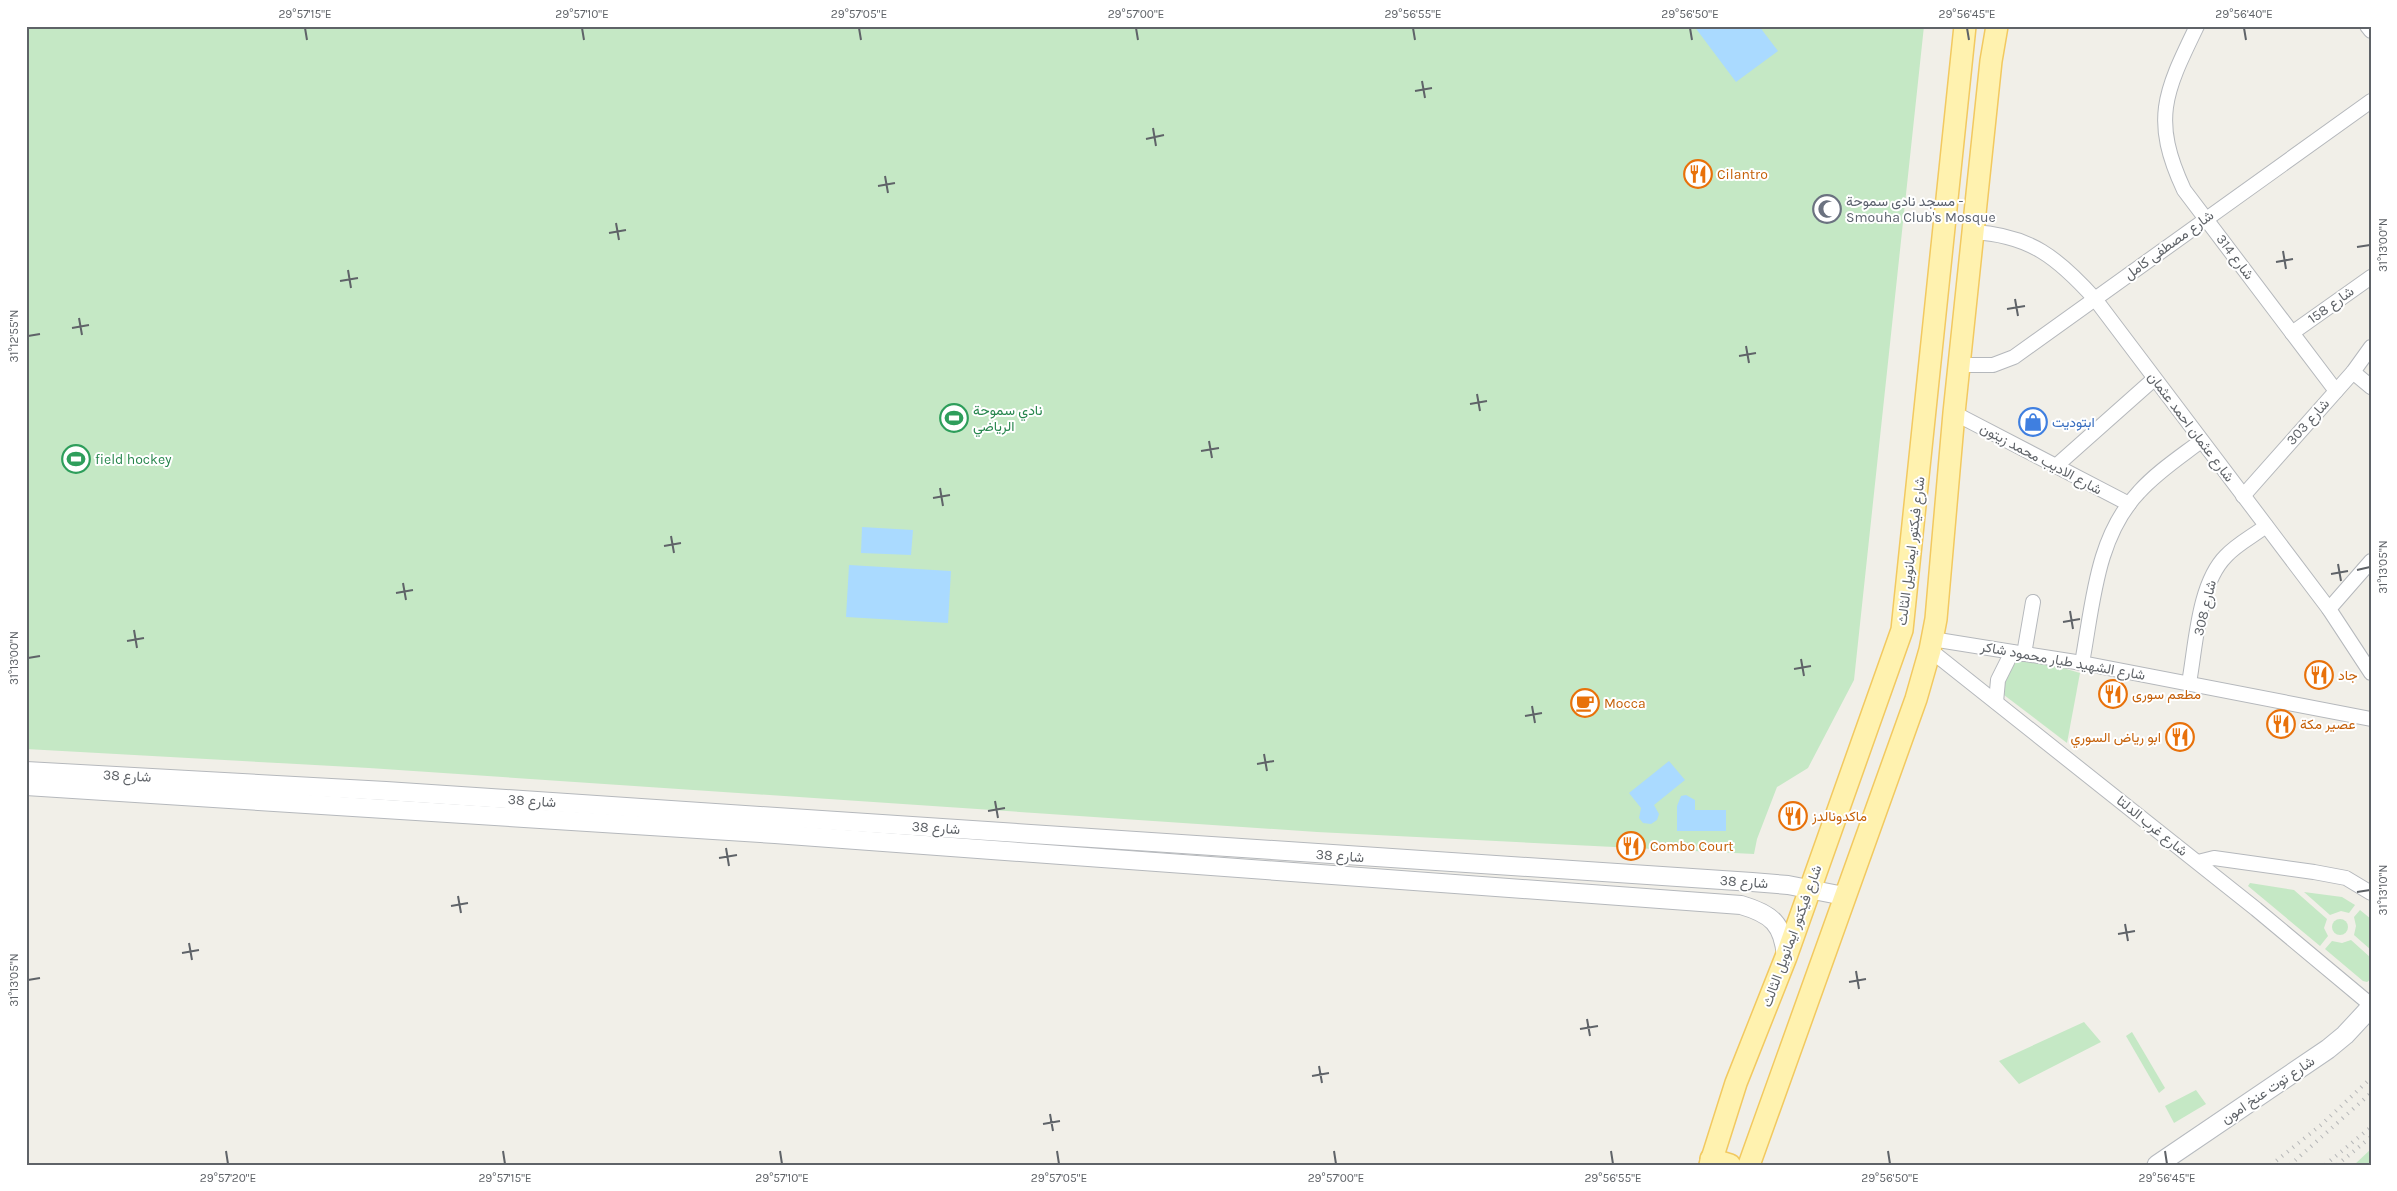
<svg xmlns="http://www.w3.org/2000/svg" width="2397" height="1191" viewBox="0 0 2397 1191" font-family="Karla,Vazirmatn,sans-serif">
	<rect width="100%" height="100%" fill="#f1efe8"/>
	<!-- green -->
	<g fill="#c5e8c5">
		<polygon points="26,26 1924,26 1854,680 1808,768 1777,787 1757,839 1754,854 1317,832 369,768 26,749"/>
		<path d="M2019 660 2053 665 2080 673 2067 743 2004 695C2003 678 2006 671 2019 660Z"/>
		<polygon points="2250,883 2294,890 2327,919 2324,928 2328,936 2320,946 2248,886"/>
		<polygon points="2304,892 2342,897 2355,905 2349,913 2341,911 2330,915"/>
		<polygon points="2360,910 2371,919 2371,950 2354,935 2356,926 2354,917"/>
		<circle cx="2340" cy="927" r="8"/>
		<polygon points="2351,940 2371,958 2371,979 2367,982 2363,981 2325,949 2332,941 2342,943"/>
		<polygon points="2084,1022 2101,1042 2019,1084 1999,1061"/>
		<polygon points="2132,1032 2165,1088 2159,1093 2126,1036"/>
		<polygon points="2196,1090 2206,1104 2174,1123 2165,1106"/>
		<polygon points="2371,1149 2371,1165 2354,1165"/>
	</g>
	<!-- water -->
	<g fill="#aadaff">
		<polygon points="1694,26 1759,26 1778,51 1736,82"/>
		<polygon points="862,527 913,530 911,555 861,553"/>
		<polygon points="849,565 951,571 948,623 846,617"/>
		<polygon points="1669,761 1685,780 1654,805 1659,814 1657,820 1651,824 1643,823 1639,818 1641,808 1629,793"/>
		<polygon points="1686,795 1695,800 1695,810 1726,810 1726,831 1677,831 1677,806 1681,796"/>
	</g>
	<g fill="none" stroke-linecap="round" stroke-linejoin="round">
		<defs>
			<g id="minor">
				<path d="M2197 26C2165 92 2151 119 2184 190L2336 391"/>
				<polyline points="2367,26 2371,31"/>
				<path d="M1973 232C2030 235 2058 258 2095 299L2329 609 2371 673"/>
				<polyline points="2292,333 2371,277"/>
				<polyline points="1959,365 1993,365 2014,357 2371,101"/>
				<polyline points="2353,372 2371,387"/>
				<polyline points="1954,413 2129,504"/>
				<polyline points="2056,466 2154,379"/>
				<polyline points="2243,496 2353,372 2371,347"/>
				<polyline points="2329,609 2371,561"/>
				<polyline points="1932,639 2082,663 2371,719"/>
				<polyline points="1930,650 2256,909 2371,1005"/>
				<polyline points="2024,654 2033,602"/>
				<path d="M2082 663C2093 604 2096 537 2139 492 2157 472 2180 457 2201 441"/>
				<path d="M2189 683C2196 645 2198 584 2226 556 2237 544 2253 536 2266 526"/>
				<polyline points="1996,702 1998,680 2012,652"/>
				<polyline points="2198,862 2214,858 2314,872 2346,878 2371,893"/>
			</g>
			<g id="tertiary">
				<polyline points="26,771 386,791 1752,882 1788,885 1844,896"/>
				<path d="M26 786 775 834 1741 905C1772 914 1783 924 1786 956"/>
			</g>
			<polyline id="secondary" points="2157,1165 2328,1049 2345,1035 2371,1007"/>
			<g id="primary">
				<polyline points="1711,1159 1730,1165"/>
				<polyline points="1710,1165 1736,1083 1786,957 1902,630 1965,26"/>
				<polyline points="1749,1165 1916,699 1930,650 1936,619 1954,413 1991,61 1997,26"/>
			</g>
		</defs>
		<!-- minor casing -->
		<use href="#minor" stroke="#b5b8bc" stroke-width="16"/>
		<!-- tertiary casing -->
		<use href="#tertiary" stroke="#b5b8bc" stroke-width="20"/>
		<!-- secondary casing -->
		<use href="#secondary" stroke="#b6babf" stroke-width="21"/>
		<!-- primary casing -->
		<use href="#primary" stroke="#f2c960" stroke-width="24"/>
		<!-- minor -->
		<use href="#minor" stroke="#fff" stroke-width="14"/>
		<!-- tertiary -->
		<use href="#tertiary" stroke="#fff" stroke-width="18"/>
		<!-- secondary -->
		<use href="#secondary" stroke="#fff" stroke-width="19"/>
		<!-- primary -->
		<use href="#primary" stroke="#fff2af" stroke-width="21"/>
		<!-- rail -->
		<g stroke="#b6b7b8" stroke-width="4" stroke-dasharray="1 6" stroke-linecap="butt">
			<polyline points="2271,1165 2321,1125 2371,1078"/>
			<polyline points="2290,1165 2371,1093"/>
			<polyline points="2325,1165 2371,1127"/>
			<polyline points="2337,1165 2371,1137"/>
		</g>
	</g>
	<!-- ticks -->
	<path fill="none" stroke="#5f6368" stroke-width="2" d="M305 28 307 40M582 28 584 40M859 28 861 40M1136 28 1138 40M1413 28 1415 40M1690 28 1692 40M1967 28 1969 40M2244 28 2246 40M1422 81 1425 98M1415 91 1432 88M1153 128 1156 146M1146 139 1164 135M885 176 888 193M878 186 895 183M616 223 619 240M609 233 626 230M2357 247 2370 245M2283 251 2286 269M2276 262 2293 259M348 270 351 288M340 281 358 278M2015 299 2018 316M2007 309 2025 306M79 318 82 335M72 328 89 325M28 336 40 334M1746 346 1749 363M1739 356 1756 353M1477 394 1480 411M1470 404 1487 401M1209 441 1212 458M1201 451 1219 448M940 488 943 506M933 498 950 495M671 536 674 553M664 546 681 543M2338 564 2341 581M2357 570 2370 567M2331 574 2348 571M403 583 406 600M396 593 413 590M2070 611 2073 629M2063 622 2080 619M134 630 137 648M127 641 144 638M28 658 40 656M1801 659 1804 676M1794 669 1811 666M1532 706 1535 723M1525 716 1542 713M1264 754 1267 771M1257 764 1274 761M995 801 998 818M988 811 1005 808M726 848 729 866M719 858 737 855M2357 892 2370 890M458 896 461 913M451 906 468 903M2125 924 2128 941M2118 934 2135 931M189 943 192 960M182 953 199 950M1856 971 1859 989M28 980 40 978M1849 982 1866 979M1587 1019 1590 1036M1580 1029 1598 1026M1319 1066 1322 1083M1312 1076 1329 1073M1050 1114 1053 1131M1043 1124 1060 1121M226 1151 228 1164M503 1151 505 1164M780 1151 782 1164M1057 1151 1059 1164M1334 1151 1336 1164M1611 1151 1613 1164M1888 1151 1890 1164M2165 1151 2167 1164"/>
	<!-- icons -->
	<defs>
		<symbol id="restaurant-ring" viewBox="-11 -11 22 22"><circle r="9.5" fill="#fff" stroke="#e8710a" stroke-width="1.5"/><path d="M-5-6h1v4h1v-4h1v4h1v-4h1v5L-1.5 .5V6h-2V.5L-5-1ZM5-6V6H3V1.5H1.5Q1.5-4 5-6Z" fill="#e8710a"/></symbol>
		<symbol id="mosque-ring" viewBox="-11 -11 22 22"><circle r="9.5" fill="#fff" stroke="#6b7280" stroke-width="1.5"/><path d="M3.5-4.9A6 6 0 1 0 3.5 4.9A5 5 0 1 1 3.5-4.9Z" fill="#6b7280"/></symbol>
		<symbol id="stadium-ring" viewBox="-11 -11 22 22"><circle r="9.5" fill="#fff" stroke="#2e9e5b" stroke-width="1.5"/><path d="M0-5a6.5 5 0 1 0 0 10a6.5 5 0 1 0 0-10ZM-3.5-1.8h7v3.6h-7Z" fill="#2e9e5b"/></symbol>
		<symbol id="shop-ring" viewBox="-11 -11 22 22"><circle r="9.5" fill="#fff" stroke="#3f7fe0" stroke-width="1.5"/><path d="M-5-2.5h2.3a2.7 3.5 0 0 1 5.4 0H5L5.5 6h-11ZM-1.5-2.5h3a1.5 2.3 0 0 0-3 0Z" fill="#3f7fe0"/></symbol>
		<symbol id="cafe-ring" viewBox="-11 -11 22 22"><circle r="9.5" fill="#fff" stroke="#e8710a" stroke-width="1.5"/><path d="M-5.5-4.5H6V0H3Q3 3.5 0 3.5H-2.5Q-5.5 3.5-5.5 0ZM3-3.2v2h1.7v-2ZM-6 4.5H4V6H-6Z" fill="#e8710a"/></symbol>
	</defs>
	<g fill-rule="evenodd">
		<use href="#restaurant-ring" x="1682" y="158" width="32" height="32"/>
		<use href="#mosque-ring" x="1811" y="193" width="32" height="32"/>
		<use href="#stadium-ring" x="938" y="402" width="32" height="32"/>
		<use href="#shop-ring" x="2017" y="406" width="32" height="32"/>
		<use href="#stadium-ring" x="60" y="443" width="32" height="32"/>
		<use href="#restaurant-ring" x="2303" y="659" width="32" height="32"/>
		<use href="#restaurant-ring" x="2097" y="678" width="32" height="32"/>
		<use href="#cafe-ring" x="1569" y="687" width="32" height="32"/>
		<use href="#restaurant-ring" x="2265" y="708" width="32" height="32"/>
		<use href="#restaurant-ring" x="2164" y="721" width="32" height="32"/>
		<use href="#restaurant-ring" x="1777" y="800" width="32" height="32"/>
		<use href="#restaurant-ring" x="1615" y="830" width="32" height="32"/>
	</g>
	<g text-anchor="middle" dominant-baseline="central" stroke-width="4" stroke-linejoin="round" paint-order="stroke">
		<!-- food labels -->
		<g font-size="14" fill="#c56008" stroke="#fff" text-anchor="start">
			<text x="1717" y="174">Cilantro</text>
			<text x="2338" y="675">جاد</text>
			<text x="2132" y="694">مطعم سورى</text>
			<text x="1604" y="703">Mocca</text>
			<text x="2300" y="724">عصير مكة</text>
			<text x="2161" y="737" text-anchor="end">ابو رياض السوري</text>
			<text x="1812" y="816">ماكدونالدز</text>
			<text x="1650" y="846">Combo Court</text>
		</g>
		<!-- worship labels -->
		<g font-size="14" fill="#5b616d" stroke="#fff" text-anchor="start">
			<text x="1846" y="201">مسجد نادى سموحة -<tspan x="1846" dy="16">Smouha Club's Mosque</tspan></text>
		</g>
		<!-- street labels -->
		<g font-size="14" fill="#5f6368" stroke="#fff">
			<text transform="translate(2169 245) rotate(-36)">شارع مصطفى كامل</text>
			<text transform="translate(2235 257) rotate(53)">شارع 314</text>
			<text transform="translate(2331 305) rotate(-36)">شارع 158</text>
			<text transform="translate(2308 422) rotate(-48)">شارع 303</text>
			<text transform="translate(2191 427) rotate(53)">شارع عثمان احمد عثمان</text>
			<text transform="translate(2041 459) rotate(28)">شارع الاديب محمد زيتون</text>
			<text transform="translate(1911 551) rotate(-83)">شارع فيكتور ايمانويل الثالث</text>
			<text transform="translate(2205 608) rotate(-76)">شارع 308</text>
			<text transform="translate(2063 661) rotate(10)">شارع الشهيد طيار محمود شاكر</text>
			<text transform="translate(127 776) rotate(3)">شارع 38</text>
			<text transform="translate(532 801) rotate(4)">شارع 38</text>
			<text transform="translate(2152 826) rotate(39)">شارع غرب الدلتا</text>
			<text transform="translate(936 828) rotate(4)">شارع 38</text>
			<text transform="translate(1340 856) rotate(4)">شارع 38</text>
			<text transform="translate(1744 882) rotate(4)">شارع 38</text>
			<text transform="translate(1792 936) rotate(-70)">شارع فيكتور ايمانويل الثالث</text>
			<text transform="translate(2268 1090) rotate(-34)">شارع توت عنخ امون</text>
		</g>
		<!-- leisure labels -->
		<g font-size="14" fill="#27864d" stroke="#fff" text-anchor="start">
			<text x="973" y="410">نادي سموحة<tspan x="973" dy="16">الرياضي</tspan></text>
			<text x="95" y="459">field hockey</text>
		</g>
		<!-- shop labels -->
		<g font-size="14" fill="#366cbe" stroke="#fff" text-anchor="start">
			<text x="2052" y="422">ابتوديت</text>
		</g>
	</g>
	<!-- border -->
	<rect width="2397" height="1191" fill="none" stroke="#ffffff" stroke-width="55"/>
	<rect x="28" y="28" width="2342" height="1136" fill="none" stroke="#5f6368" stroke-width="2"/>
	<g font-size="12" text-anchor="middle" fill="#5f6368">
		<text x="305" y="18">29°57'15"E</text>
		<text x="582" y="18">29°57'10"E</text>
		<text x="859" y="18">29°57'05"E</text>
		<text x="1136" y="18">29°57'00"E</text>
		<text x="1413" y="18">29°56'55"E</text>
		<text x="1690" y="18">29°56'50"E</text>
		<text x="1967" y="18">29°56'45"E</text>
		<text x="2244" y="18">29°56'40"E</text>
		<text transform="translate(2383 245) rotate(-90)" y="4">31°13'00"N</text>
		<text transform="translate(14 336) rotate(-90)" y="4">31°12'55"N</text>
		<text transform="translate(2383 567) rotate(-90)" y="4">31°13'05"N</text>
		<text transform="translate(14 658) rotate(-90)" y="4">31°13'00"N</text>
		<text transform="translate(2383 890) rotate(-90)" y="4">31°13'10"N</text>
		<text transform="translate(14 980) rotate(-90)" y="4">31°13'05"N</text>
		<text x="228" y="1182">29°57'20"E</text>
		<text x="505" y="1182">29°57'15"E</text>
		<text x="782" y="1182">29°57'10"E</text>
		<text x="1059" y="1182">29°57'05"E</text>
		<text x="1336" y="1182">29°57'00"E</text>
		<text x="1613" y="1182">29°56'55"E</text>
		<text x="1890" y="1182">29°56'50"E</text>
		<text x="2167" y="1182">29°56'45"E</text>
	</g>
</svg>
